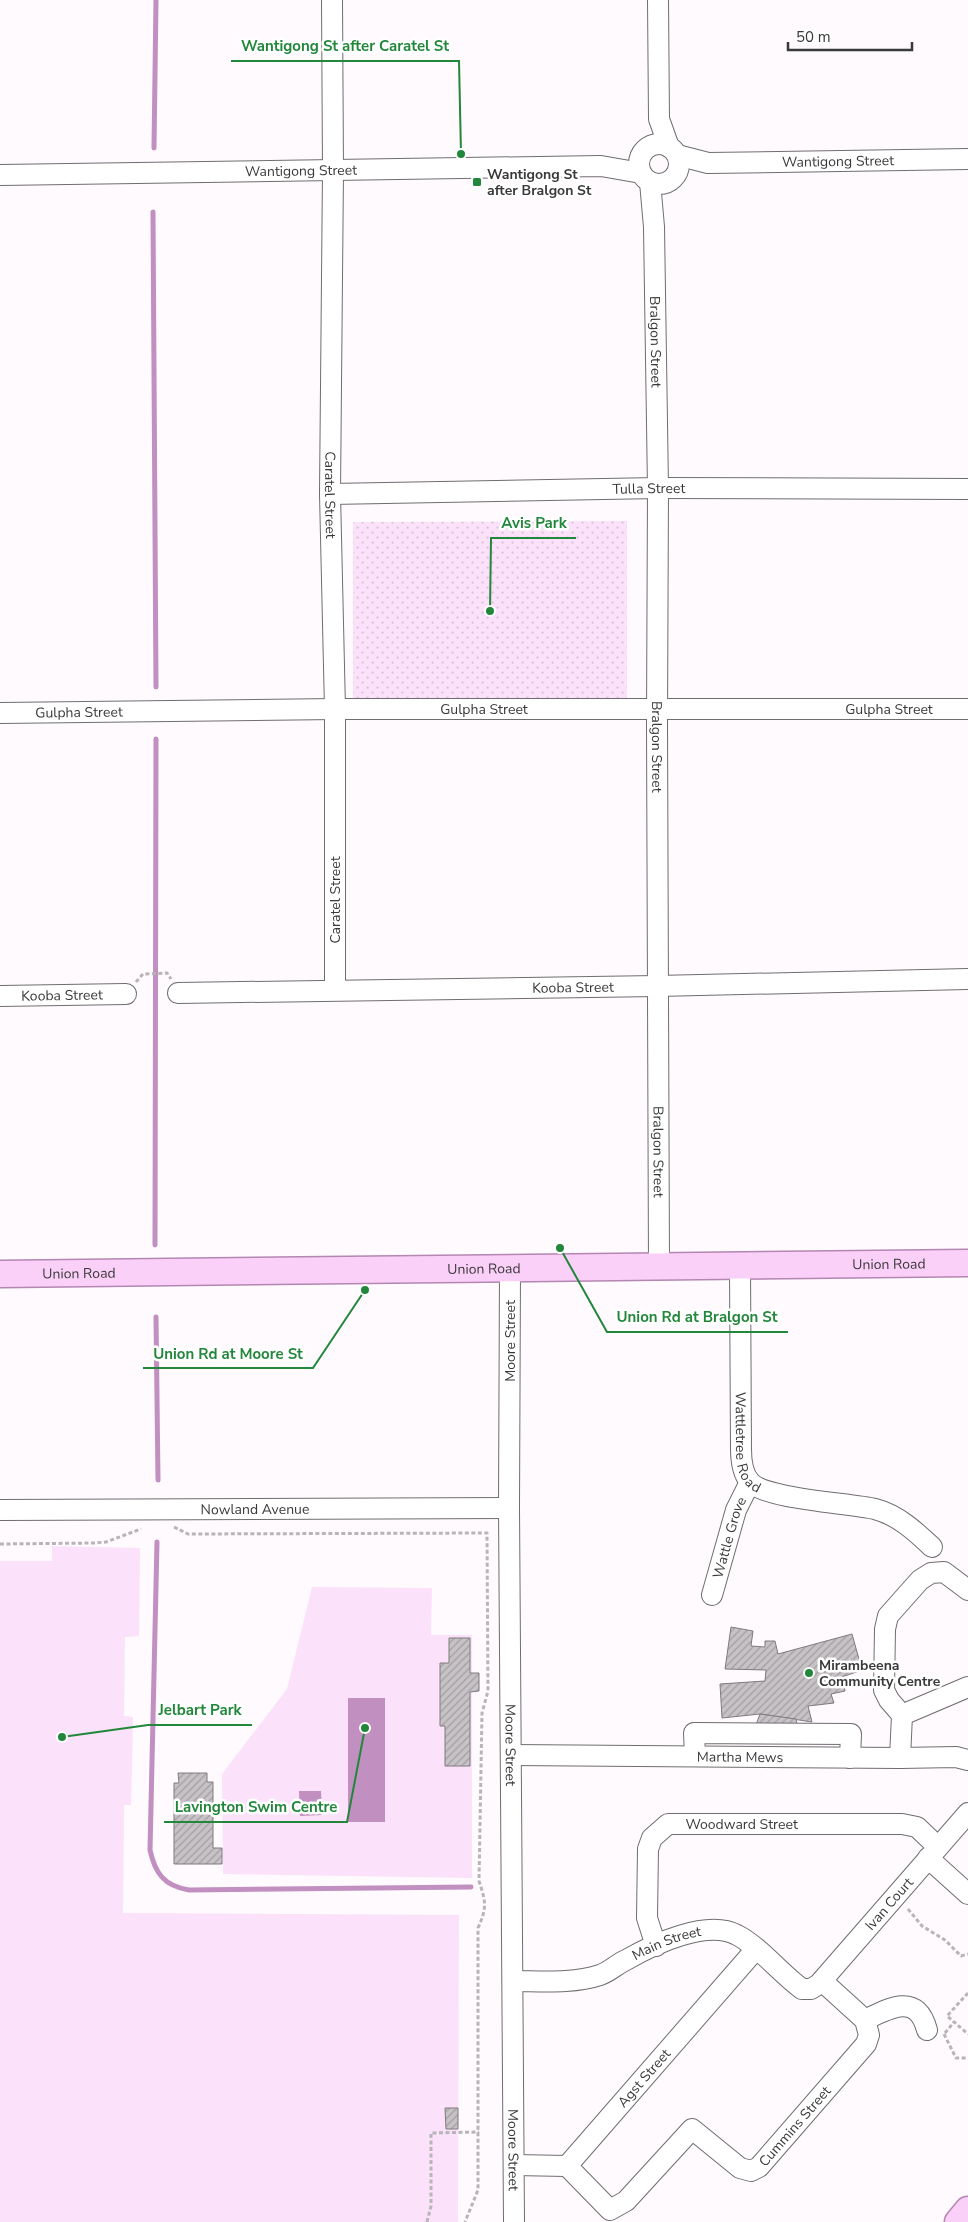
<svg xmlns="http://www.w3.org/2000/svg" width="968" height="2222" viewBox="0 0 968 2222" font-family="'Nunito Sans',sans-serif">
	<defs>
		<pattern id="park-dots" width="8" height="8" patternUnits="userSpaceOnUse" patternTransform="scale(1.25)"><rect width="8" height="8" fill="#fbe1fa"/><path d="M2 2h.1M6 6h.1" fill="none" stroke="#d8c2d7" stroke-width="1.8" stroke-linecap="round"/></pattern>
		<pattern id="building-hatch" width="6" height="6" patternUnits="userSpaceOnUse" patternTransform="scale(1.25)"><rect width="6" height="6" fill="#c6c2c6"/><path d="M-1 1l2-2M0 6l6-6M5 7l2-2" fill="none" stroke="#a29fa2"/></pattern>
	</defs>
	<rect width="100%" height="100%" fill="#fefafe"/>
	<!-- grass -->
	<g fill="#fbe1fa">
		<polygon points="52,1546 140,1548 139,1636 125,1637 124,1716 133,1717 131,1805 124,1805 123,1913 459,1915 458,2222 0,2222 0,1561 52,1561"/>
		<polygon points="312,1587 432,1588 431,1635 472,1635 472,1878 223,1874 222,1774 287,1689"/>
	</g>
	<!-- park -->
	<polygon fill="url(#park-dots)" points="627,521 627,700 353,700 353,522"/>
	<!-- water -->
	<g fill="#c18fc0">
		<rect x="348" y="1698" width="37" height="124"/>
		<polygon points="299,1791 321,1791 322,1815 300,1816"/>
	</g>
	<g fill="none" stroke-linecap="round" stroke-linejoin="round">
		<!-- stream -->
		<g stroke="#c18fc0" stroke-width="5">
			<polyline points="154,148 156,0"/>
			<polyline points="153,212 156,687"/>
			<polyline points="155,1245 156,739"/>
			<polyline points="156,1317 158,1480"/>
			<path d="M157 1542 150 1850C155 1873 164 1886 189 1890L471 1887"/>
		</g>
	</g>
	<!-- building -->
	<g fill="url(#building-hatch)" stroke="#7e7b7e">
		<polygon points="731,1627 753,1631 751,1646 765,1647 765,1641 775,1641 778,1654 852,1634 862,1670 842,1677 845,1691 831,1694 834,1703 808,1706 812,1722 760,1714 722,1718 720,1684 765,1681 766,1670 725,1669"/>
		<polygon points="449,1638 470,1638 470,1673 479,1673 479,1691 470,1692 470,1766 445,1766 445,1726 440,1726 440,1663 449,1663"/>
		<polygon points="760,1714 796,1719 800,1739 751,1738"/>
		<polygon points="178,1773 207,1773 207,1782 213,1782 213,1848 222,1848 222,1864 174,1864 174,1783 179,1783"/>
		<polygon points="445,2108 458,2108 458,2129 446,2129"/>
	</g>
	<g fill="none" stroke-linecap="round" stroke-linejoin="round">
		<defs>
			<g id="minor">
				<path id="s1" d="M332 0 333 170 330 494 335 709V990"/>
				<polyline points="658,0 659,119 669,147"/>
				<circle cx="659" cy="164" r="20"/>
				<path id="s2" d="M677 155 708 163 968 159"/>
				<path id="s3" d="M0 175 601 166 641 173"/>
				<path id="s4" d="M650 182 654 227 658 488 657 724 659 1267"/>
				<path id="s5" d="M330 494 658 488 968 489"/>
				<path id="s6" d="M0 713 335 709H968"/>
				<path id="s7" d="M178 993 657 986 968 979"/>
				<path id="s8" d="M0 996 126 994"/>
				<path id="s9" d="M740 1266 741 1449C741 1460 742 1473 750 1482 765 1499 849 1503 875 1509 898 1515 916 1532 932 1547"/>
				<path id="s10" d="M510 1269 509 1508 514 2222"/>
				<path id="s11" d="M0 1510 509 1508"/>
				<path id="s12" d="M712 1595 736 1510 750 1482"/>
				<polyline points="902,1715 968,1687"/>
				<path id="s13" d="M511 1755 900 1758 956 1757 968 1760"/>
				<polyline points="695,1756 694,1733 851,1734 850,1758"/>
				<polyline points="900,1758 902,1715 889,1700 884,1690 885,1629 888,1616 920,1580 931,1573 944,1572 968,1590"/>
				<polyline points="928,1858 968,1894"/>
				<path id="s14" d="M656 1946 647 1918 648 1849 652 1838 668 1824H902L917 1827 938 1847"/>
				<path id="s15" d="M513 1981C541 1981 573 1984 600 1975 609 1972 617 1964 626 1960 654 1944 707 1919 737 1935 759 1946 781 1974 802 1989H811L819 1984 968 1813"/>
				<path d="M865 2020C889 2008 917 1992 927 2030"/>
				<path id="s16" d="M514 2165 567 2166 756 1949"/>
				<path id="s17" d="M567 2166 610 2210 626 2201 692 2129 740 2168 751 2171 759 2167 866 2044 869 2035 865 2020 822 1981"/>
			</g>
			<g id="major">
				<path id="s18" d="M0 1274 968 1263"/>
				<polyline points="958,2222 968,2210"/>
			</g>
		</defs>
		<!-- minor casing -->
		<use href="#minor" stroke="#706d70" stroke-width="22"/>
		<!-- major casing -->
		<use href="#major" stroke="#b486b2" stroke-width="29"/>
		<!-- path -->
		<g stroke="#b8b5b8" stroke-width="3" stroke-dasharray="4 2.5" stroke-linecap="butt">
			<polyline points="136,982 143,974 146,974 167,973 171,979"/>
			<path d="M174 1527 188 1534 487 1533 488 1691 482 1713 479 1881C486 1902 487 1908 478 1928V2190L465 2222"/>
			<polyline points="0,1544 94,1543 106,1542 141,1529"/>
			<polyline points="908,1909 922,1926 945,1940 961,1956 968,1954"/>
			<polyline points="968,1993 947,2016 968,2034"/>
			<polyline points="945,2033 954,2022"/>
			<polyline points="944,2034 956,2058 968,2058"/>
			<polyline points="427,2222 431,2206 431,2133 479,2132"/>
		</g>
		<!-- minor -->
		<use href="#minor" stroke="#fff" stroke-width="20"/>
		<!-- major -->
		<use href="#major" stroke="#fad0f8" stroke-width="26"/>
	</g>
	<!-- markers -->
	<g fill="#22873b" stroke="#fff" stroke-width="2">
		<rect x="472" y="177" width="10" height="10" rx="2.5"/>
		<circle cx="809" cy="1673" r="5"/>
	</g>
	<g text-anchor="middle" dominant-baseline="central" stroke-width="5" stroke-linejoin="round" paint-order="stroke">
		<!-- street labels -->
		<g font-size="14" fill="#3a393a" stroke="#fff">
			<text stroke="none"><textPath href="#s2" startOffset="162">Wantigong Street</textPath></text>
			<text stroke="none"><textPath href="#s3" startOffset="301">Wantigong Street</textPath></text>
			<text stroke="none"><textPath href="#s4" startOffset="160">Bralgon Street</textPath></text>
			<text stroke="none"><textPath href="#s5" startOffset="319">Tulla Street</textPath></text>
			<text stroke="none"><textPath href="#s1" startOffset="495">Caratel Street</textPath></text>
			<text stroke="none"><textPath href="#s6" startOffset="484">Gulpha Street</textPath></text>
			<text stroke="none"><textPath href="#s6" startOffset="889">Gulpha Street</textPath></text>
			<text stroke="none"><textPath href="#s6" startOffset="79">Gulpha Street</textPath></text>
			<text stroke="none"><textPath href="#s4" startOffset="565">Bralgon Street</textPath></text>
			<text transform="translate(335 900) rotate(-90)">Caratel Street</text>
			<text stroke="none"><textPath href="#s7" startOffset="395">Kooba Street</textPath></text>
			<text stroke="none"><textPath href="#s8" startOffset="62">Kooba Street</textPath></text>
			<text stroke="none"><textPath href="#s4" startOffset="970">Bralgon Street</textPath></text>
			<text stroke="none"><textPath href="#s18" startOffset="889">Union Road</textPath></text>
			<text stroke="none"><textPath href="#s18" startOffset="484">Union Road</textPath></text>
			<text stroke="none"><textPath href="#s18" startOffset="79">Union Road</textPath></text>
			<text transform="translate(510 1341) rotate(-90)">Moore Street</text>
			<text stroke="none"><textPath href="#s9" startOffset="178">Wattletree Road</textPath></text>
			<text stroke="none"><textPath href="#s11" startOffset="255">Nowland Avenue</textPath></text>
			<text stroke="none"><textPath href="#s12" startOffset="60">Wattle Grove</textPath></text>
			<text stroke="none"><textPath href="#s10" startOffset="476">Moore Street</textPath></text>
			<text stroke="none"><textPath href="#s13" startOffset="229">Martha Mews</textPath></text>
			<text stroke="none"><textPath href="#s14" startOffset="205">Woodward Street</textPath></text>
			<text stroke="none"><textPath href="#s15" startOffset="445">Ivan Court</textPath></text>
			<text stroke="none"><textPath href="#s15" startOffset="162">Main Street</textPath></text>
			<text stroke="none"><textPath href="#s16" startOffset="170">Agst Street</textPath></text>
			<text stroke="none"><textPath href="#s17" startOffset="314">Cummins Street</textPath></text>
			<text stroke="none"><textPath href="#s10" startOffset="881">Moore Street</textPath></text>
		</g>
		<!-- poi labels -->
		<g font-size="14" font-weight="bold" fill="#3a393a" stroke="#fff" text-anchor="start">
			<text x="487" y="174">Wantigong St<tspan x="487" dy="16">after Bralgon St</tspan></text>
			<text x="819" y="1665">Mirambeena<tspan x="819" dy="16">Community Centre</tspan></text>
		</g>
	</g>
	<!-- callouts -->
	<path fill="none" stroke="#22873b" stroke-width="2" d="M461 154L459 61H231M490 611L491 538H576M560 1248L607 1332H788M365 1290L313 1368H143M62 1737L148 1725H252M365 1728L347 1822H164"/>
	<g fill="#22873b" stroke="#fff" stroke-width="2">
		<circle cx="461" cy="154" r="5"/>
		<circle cx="490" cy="611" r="5"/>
		<circle cx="560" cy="1248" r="5"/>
		<circle cx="365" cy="1290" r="5"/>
		<circle cx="62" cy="1737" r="5"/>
		<circle cx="365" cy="1728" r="5"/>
	</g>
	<g font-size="15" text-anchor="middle" font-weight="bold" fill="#22873b" stroke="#fff" stroke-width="5" stroke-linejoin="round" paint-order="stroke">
		<text x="345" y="51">Wantigong St after Caratel St</text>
		<text x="534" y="528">Avis Park</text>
		<text x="697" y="1322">Union Rd at Bralgon St</text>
		<text x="228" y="1359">Union Rd at Moore St</text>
		<text x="200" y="1715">Jelbart Park</text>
		<text x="256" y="1812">Lavington Swim Centre</text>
	</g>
	<!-- scale -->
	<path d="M788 42v8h124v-8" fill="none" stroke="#3a393a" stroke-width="2.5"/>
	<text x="796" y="42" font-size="15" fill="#3a393a" stroke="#ffffff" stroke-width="4" paint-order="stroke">50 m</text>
</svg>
